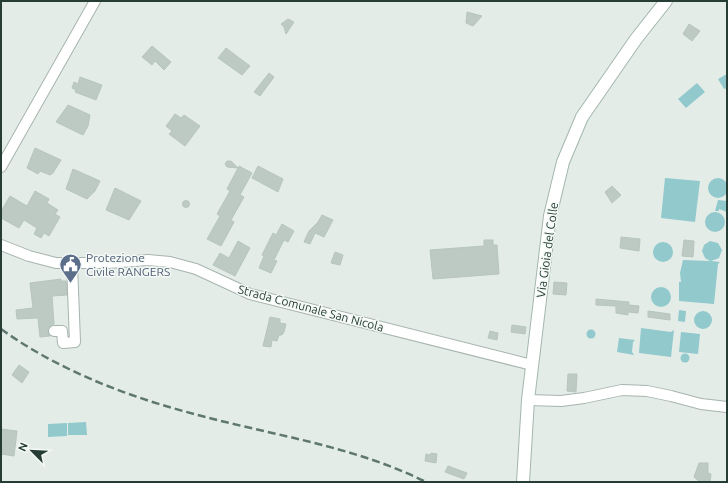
<svg xmlns="http://www.w3.org/2000/svg" width="728" height="483" viewBox="0 0 728 483" font-family="Ubuntu,sans-serif">
	<rect width="100%" height="100%" fill="#e4ece8"/>
	<!-- water -->
	<g fill="#91c9cd">
		<polygon points="727,74 727,88 724,89 718,79"/>
		<polygon points="697,83 705,92 686,108 678,99"/>
		<polygon points="665,178 700,181 695,222 661,218"/>
		<circle cx="718" cy="188" r="10"/>
		<polygon points="718,200 727,201 727,212 719,209 719,211 715,211"/>
		<circle cx="715" cy="222" r="10"/>
		<polygon points="710,241 718,243 722,250 719,258 711,261 720,262 718,264 714,304 679,301 679,282 681,282 680,273 683,260 710,261 705,258 702,251 704,245"/>
		<circle cx="663" cy="252" r="10"/>
		<circle cx="661" cy="297" r="10"/>
		<polygon points="679,310 686,311 685,322 678,321"/>
		<circle cx="703" cy="320" r="9"/>
		<polygon points="641,328 671,332 674,330 671,357 639,353"/>
		<circle cx="591" cy="334" r="4.5"/>
		<polygon points="681,332 700,334 698,354 679,352"/>
		<polygon points="619,338 635,340 633,342 632,352 634,355 617,352"/>
		<circle cx="685" cy="358" r="4.5"/>
		<polygon points="86,422 87,435 68,435 68,423"/>
		<polygon points="67,423 67,436 48,437 48,424"/>
	</g>
	<!-- building -->
	<g fill="#bccac3" stroke="#b7c5be">
		<polygon points="467,12 482,16 473,26 466,23"/>
		<polygon points="288,19 294,22 286,34 284,27 281,24"/>
		<polygon points="689,24 700,31 692,41 683,34"/>
		<polygon points="152,46 171,62 164,70 155,61 152,65 142,57"/>
		<polygon points="226,48 250,66 242,75 218,58"/>
		<polygon points="269,73 274,77 260,96 254,92"/>
		<polygon points="80,77 102,85 96,100 75,92 76,90 72,88 74,82 78,84"/>
		<polygon points="68,105 90,115 88,126 83,135 56,122"/>
		<polygon points="175,114 181,118 184,115 200,126 185,146 169,134 172,131 166,126"/>
		<polygon points="35,148 61,160 53,173 50,175 40,171 38,174 27,168"/>
		<polygon points="227,161 231,161 238,168 227,167 225,164"/>
		<polygon points="239,166 252,173 240,195 244,197 231,220 234,222 221,246 207,239 220,216 217,214 230,191 227,189"/>
		<polygon points="258,166 283,179 278,192 252,178"/>
		<polygon points="73,169 100,181 95,191 87,199 66,189"/>
		<polygon points="612,186 621,195 612,203 605,192"/>
		<polygon points="115,188 141,201 129,220 106,210"/>
		<polygon points="35,191 49,199 47,203 58,210 55,214 60,217 49,236 44,233 41,238 34,234 37,228 24,220 19,228 1,218 3,208 10,196 27,206"/>
		<circle cx="186" cy="204" r="3.5"/>
		<polygon points="322,215 333,220 324,237 315,233 310,244 304,242 309,231 318,222"/>
		<polygon points="282,224 294,231 288,242 284,240 274,260 277,261 271,273 259,268 264,256 262,255 273,233 276,235"/>
		<polygon points="621,237 640,239 639,251 620,248"/>
		<polygon points="484,240 493,240 493,245 497,245 499,274 433,279 430,250 484,246"/>
		<polygon points="684,240 694,241 693,257 682,256"/>
		<polygon points="238,241 250,248 235,276 213,265 220,253 229,258"/>
		<polygon points="335,252 343,255 340,265 331,263"/>
		<polygon points="61,279 61,281 66,281 67,295 52,296 54,324 48,328 48,331 50,336 40,337 38,318 17,319 16,310 33,308 30,283"/>
		<polygon points="554,282 567,283 566,295 553,294"/>
		<polygon points="596,299 629,302 629,305 639,306 638,313 628,312 628,315 616,313 616,306 596,305"/>
		<polygon points="648,311 670,314 670,320 648,317"/>
		<polygon points="270,317 280,319 280,323 286,324 284,332 282,335 279,335 277,341 272,340 271,347 263,346"/>
		<polygon points="512,325 526,327 525,334 511,332"/>
		<polygon points="490,331 498,333 497,340 488,338"/>
		<polygon points="19,365 29,372 22,383 12,375"/>
		<polygon points="568,374 577,374 576,392 567,391"/>
		<polygon points="1,429 17,431 14,456 1,454"/>
		<polygon points="431,453 437,454 436,463 425,461 426,454 430,455"/>
		<polygon points="699,463 708,463 708,473 711,474 710,482 700,482 694,477"/>
		<polygon points="448,466 467,473 464,479 445,472"/>
	</g>
	<g fill="none" stroke-linecap="round" stroke-linejoin="round">
		<defs>
			<g id="street">
				<polyline points="1,167 95,1"/>
				<polyline points="1,245 29,256 56,263 108,263 148,260 170,262 196,269 250,294 532,365"/>
				<polyline points="54,331 62,331 63,343 75,342 72,264"/>
				<polyline points="528,400 561,401 584,398 622,390 647,391 671,396 701,404 727,407"/>
			</g>
			<polyline id="secondary" points="523,482 528,400 550,216 563,162 582,117 636,39 666,1"/>
		</defs>
		<!-- street casing -->
		<use href="#street" stroke="#a7b4ae" stroke-width="12"/>
		<!-- secondary casing -->
		<use href="#secondary" stroke="#a3b7ae" stroke-width="14"/>
		<!-- street -->
		<use href="#street" stroke="#fff" stroke-width="10"/>
		<!-- secondary -->
		<use href="#secondary" stroke="#fff" stroke-width="12"/>
		<!-- rail -->
		<path stroke="#5f786f" stroke-width="2.5" stroke-dasharray="8 4" stroke-linecap="butt" d="M1 329C58 370 126 396 194 414 271 435 354 446 426 482"/>
	</g>
	<!-- icons -->
	<defs>
		<symbol id="civic-pin" viewBox="-11 -11 22 30"><path d="M0 17L-7.5 6A9.5 9.5 0 1 1 7.5 6Z" fill="#5c6f8a" stroke="#f4f9f6"/><path d="M-.6-6.5H3V-4.5H.6V-3L4-1V1h2V6H-6V1h2V-1L-.6-3ZM-1.2 2.5V6h2.4V2.5Z" fill="#fff"/></symbol>
	</defs>
	<g fill-rule="evenodd">
		<use href="#civic-pin" x="58" y="252" width="25" height="34"/>
	</g>
	<g text-anchor="middle" dominant-baseline="central" stroke-width="3" stroke-linejoin="round" paint-order="stroke">
		<!-- street labels -->
		<g font-size="12" fill="#253d34" stroke="#f4f9f6">
			<text transform="translate(547 250) rotate(-82)">Via Gioia del Colle</text>
			<text transform="translate(311 308) rotate(15)">Strada Comunale San Nicola</text>
		</g>
		<!-- service labels -->
		<g font-size="12" fill="#4e5e75" stroke="#f4f9f6" text-anchor="start">
			<text x="86" y="257">Protezione<tspan x="86" dy="14">Civile RANGERS</tspan></text>
		</g>
	</g>
	<!-- border -->
	<rect width="728" height="483" fill="none" stroke="#253d34" stroke-width="4"/>
	<!-- north arrow -->
	<g transform="translate(32 451) rotate(294)" stroke="#f4f9f6" stroke-width="3" paint-order="stroke">
	<path d="M0-3L7 15L0 10L-7 15Z" fill="#253d34"/>
	<text y="-6" font-size="11" font-weight="bold" text-anchor="middle" fill="#253d34">N</text>
	</g>
</svg>
